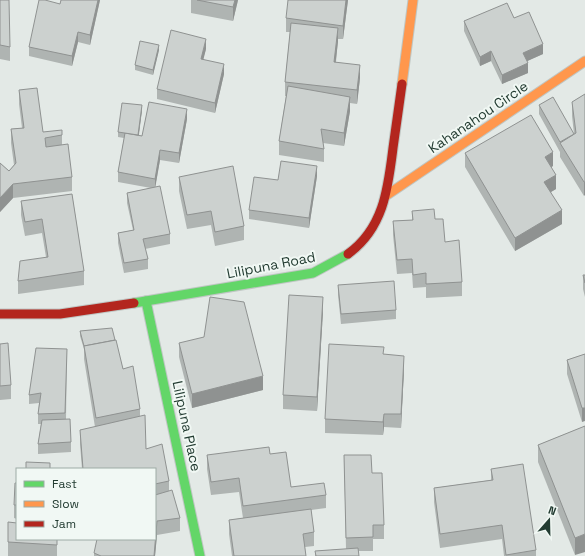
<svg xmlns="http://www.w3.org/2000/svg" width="585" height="556" viewBox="0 0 585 556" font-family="'Space Grotesk',sans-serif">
	<rect width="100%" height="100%" fill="#e3e9e6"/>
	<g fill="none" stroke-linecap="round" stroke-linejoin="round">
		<defs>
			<g id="fast">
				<polyline points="146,301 200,556"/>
				<polyline points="134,303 313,273 348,254"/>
			</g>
			<g id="slow">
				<polyline points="402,84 413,0"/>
				<polyline points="387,195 585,61"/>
			</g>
			<g id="jam">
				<path d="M348 254C384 228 388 188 393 148 396 127 399 105 402 84"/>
				<polyline points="0,314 60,314 134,303"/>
			</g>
		</defs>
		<!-- fast casing -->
		<use href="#fast" stroke="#bfc6c3" stroke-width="11"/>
		<!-- slow casing -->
		<use href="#slow" stroke="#bfc6c3" stroke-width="11"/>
		<!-- jam casing -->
		<use href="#jam" stroke="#bfc6c3" stroke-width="11"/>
		<!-- fast -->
		<use href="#fast" stroke="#63d668" stroke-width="9"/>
		<!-- slow -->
		<use href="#slow" stroke="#ff974d" stroke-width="9"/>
		<!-- jam -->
		<use href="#jam" stroke="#b3261e" stroke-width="9"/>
	</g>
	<!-- wall -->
	<g fill="#afb4b2">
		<polygon points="0,0 10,47 10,61 0,59"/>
		<polygon points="100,0 90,45 78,42 72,66 29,56 29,47 60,4"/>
		<polygon points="191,0 238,0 233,21 191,13"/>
		<polygon points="348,0 343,39 338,39 336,62 360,78 357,104 350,103 350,111 344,146 323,143 324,149 324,162 279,155 279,141 286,96 285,96 285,82 290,32 286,32 286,18"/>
		<polygon points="464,21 543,54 527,61 528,73 502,84 491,61 480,66 464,31"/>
		<polygon points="206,49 203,59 224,74 215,113 157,99 157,89"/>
		<polygon points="159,50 153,75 135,70 135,65"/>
		<polygon points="19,90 43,132 62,135 62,145 72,177 72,191 13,198 0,212 0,163 9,171 14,165 11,143 11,129 22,128 19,104"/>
		<polygon points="585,94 584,196 560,157 560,152 539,114 539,105 574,134 572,116 572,102"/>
		<polygon points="142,110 139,135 142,136 187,119 179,163 160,160 155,187 170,234 170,244 145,249 148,259 148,269 124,273 118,243 118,233 133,230 127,203 127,193 151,188 118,182 118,172 124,138 118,137 118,132"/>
		<polygon points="465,153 553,166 551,167 556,189 551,192 562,224 515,251 465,167"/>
		<polygon points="317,176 309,228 249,219 249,210 278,180"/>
		<polygon points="179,177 244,226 244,240 215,246 211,225 187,229 179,191"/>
		<polygon points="72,194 84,271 84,285 18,294 18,281 46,257 42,233 25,236 21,215 21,201"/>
		<polygon points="412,211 435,219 462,282 462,296 426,298 426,287 413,288 412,273 397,274 393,235 393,221 412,220"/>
		<polygon points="583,275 585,275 585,297 583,289"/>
		<polygon points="338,285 396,310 396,319 341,324 338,295"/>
		<polygon points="323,311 317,411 283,409 283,395"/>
		<polygon points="80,331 115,340 123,369 140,409 140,416 146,449 169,481 169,491 180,518 180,531 157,535 155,556 94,556 94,553 155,539 155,469 82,469 80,444 80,430 95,427 84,359 84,349 80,336"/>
		<polygon points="179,343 263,390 192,408 179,357"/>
		<polygon points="0,344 11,385 11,399 0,400"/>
		<polygon points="67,349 66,419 71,442 71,452 38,454 38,444 41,424 38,424 38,414 39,403 29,404 29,395"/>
		<polygon points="384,354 404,370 401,428 384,427 383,435 325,433 325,419"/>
		<polygon points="585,354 582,422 567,374 567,360"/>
		<polygon points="585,426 575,555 538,462 538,445"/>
		<polygon points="270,454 291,487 326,495 326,508 311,510 314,532 314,546 305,547 306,556 232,556 229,534 229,520 243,518 239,492 211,495 207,469 207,455"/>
		<polygon points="344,455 372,473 384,525 384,539 373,539 373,551 358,551 359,556 315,556 315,551 346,549"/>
		<polygon points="491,469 536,550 536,556 504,556 502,539 440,548 434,502 434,488 491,480"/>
		<polygon points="17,483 17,519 14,518 14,505"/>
		<polygon points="57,539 57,556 8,556 8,542"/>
	</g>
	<!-- shaded-wall -->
	<g fill="#8f9291">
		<polygon points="98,0 100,0 90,45 90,35"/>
		<polygon points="235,0 238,0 233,21 233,7"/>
		<polygon points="346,0 348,0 343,39 343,26"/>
		<polygon points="338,28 338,42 334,75 334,62"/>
		<polygon points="78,32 78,42 72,66 72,56"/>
		<polygon points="206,39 206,49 201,69 201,59"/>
		<polygon points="543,44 543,54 523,63 523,53"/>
		<polygon points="159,45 159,50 153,75 153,70"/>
		<polygon points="491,51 491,61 480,66 480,57"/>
		<polygon points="528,63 528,73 502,84 502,75"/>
		<polygon points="224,64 224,74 215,113 215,103"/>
		<polygon points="360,65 360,78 357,104 357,90"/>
		<polygon points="350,97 350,111 344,146 344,133"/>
		<polygon points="142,105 142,110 138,140 138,135"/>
		<polygon points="187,109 187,119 179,163 179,153"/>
		<polygon points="160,150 160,160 155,189 155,179"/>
		<polygon points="553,152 553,166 545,171 545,157"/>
		<polygon points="317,166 317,176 309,228 309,218"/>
		<polygon points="556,175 556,189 544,196 544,182"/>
		<polygon points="584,182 585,182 585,195 584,196"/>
		<polygon points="13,184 13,198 0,212 0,198"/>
		<polygon points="562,210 562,224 515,251 515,238"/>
		<polygon points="323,297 323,311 317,411 317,397"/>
		<polygon points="404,356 404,370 401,428 401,414"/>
		<polygon points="263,376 263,390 192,408 192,394"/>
		<polygon points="582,408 585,408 585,421 582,422"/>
		<polygon points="384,414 384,427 383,435 383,422"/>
		<polygon points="157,521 157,535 155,556 154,556"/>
		<polygon points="585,534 585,552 575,555 575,538"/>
	</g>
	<!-- building -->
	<g fill="#ccd1cf" stroke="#8f9291">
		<polygon points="0,0 9,0 10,47 0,45"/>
		<polygon points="39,0 45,0 60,4 61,0 98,0 90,35 78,32 72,56 29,47"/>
		<polygon points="197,0 235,0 233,7"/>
		<polygon points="288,0 346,0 343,26 286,18"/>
		<polygon points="507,3 514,18 529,12 543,44 523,53 528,63 502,75 491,51 480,57 464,21"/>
		<polygon points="291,23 338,28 334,62 360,65 357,90 285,82"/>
		<polygon points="171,30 206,39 201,59 224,64 215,103 157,89"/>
		<polygon points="140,41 159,45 153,70 135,65"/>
		<polygon points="288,86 350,97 344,133 321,129 324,149 279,141"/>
		<polygon points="37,88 43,132 62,130 62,135 45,138 46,147 68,144 72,177 13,184 0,198 0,163 9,171 16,163 11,129 24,128 19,90"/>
		<polygon points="585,94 585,182 584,182 560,143 576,133 572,102"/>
		<polygon points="553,97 574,134 560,142 539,105"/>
		<polygon points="149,102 187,109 179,153 160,150 155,179 118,172 125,133 142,136"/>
		<polygon points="122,103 142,105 138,135 118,132"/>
		<polygon points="531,115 553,152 545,157 556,175 544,182 562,210 515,238 465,153"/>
		<polygon points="281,161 317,166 309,218 249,210 254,177 278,180"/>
		<polygon points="233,166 244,226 215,232 211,211 187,215 179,177"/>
		<polygon points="160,186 170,234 143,239 148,259 124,263 118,233 134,230 127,193"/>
		<polygon points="72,194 84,271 18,281 20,261 48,257 42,219 25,222 21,201"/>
		<polygon points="434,209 435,219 443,219 445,242 459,240 462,282 426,284 426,273 413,275 412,259 397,260 393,221 413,220 412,211"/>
		<polygon points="583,275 585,275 585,283"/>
		<polygon points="394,281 396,310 341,314 338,285"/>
		<polygon points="289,295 323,297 317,397 283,395"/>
		<polygon points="210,297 244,302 263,376 192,394 179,343 204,337"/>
		<polygon points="112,328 115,340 84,346 80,331"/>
		<polygon points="116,340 123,369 133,366 140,409 96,418 84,346"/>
		<polygon points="8,343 11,385 0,386 0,344"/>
		<polygon points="329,344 384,347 383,354 404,356 401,414 384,414 383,422 325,419"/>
		<polygon points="36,348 67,349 65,413 38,414 41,393 29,395"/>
		<polygon points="585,354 585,408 582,408 567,360"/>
		<polygon points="145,415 146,449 162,444 169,481 155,484 155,469 83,469 80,430"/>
		<polygon points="70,419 71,442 38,444 42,420"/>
		<polygon points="585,426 585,534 575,538 538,445"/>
		<polygon points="269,447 270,454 286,452 291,487 324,483 326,495 243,506 239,478 211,482 207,455"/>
		<polygon points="344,455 371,455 372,473 382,473 384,525 373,525 373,537 346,538"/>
		<polygon points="26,462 50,463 50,469 26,469"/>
		<polygon points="523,464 536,550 506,555 502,525 440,534 434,488 493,480 491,469"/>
		<polygon points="15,483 17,483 17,505 14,505"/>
		<polygon points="172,490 180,518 157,521 154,556 101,556 94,553 97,539 155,539 155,495"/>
		<polygon points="311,509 314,532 303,534 306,556 234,556 229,520"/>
		<polygon points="8,522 17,523 17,539 57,539 57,545 8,542"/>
		<polygon points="358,548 359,556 316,556 315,551"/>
	</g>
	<g text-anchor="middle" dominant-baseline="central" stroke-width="4" stroke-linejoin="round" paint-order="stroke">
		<!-- street labels -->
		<g font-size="14" fill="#223b31" stroke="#f1f8f4">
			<text transform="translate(478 117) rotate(-34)">Kahanahou Circle</text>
			<text transform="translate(271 265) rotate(-11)">Lilipuna Road</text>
			<text transform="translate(187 426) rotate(78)">Lilipuna Place</text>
		</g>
	</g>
	<!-- legend -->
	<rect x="16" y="468" width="140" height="72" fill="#f1f8f4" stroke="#9eaca6"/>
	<rect x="24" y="481" width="20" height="6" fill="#63d668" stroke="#9eaca6"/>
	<text x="52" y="488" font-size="12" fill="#223b31">Fast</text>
	<rect x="24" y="501" width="20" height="6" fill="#ff974d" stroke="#9eaca6"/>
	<text x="52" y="508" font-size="12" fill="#223b31">Slow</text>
	<rect x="24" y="521" width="20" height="6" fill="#b3261e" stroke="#9eaca6"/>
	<text x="52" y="528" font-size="12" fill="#223b31">Jam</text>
	<!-- north arrow -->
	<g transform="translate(549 520) rotate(20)" stroke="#f1f8f4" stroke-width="3" paint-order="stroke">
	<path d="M0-3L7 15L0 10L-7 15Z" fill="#223b31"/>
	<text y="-6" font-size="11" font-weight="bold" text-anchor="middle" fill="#223b31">N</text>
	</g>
</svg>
